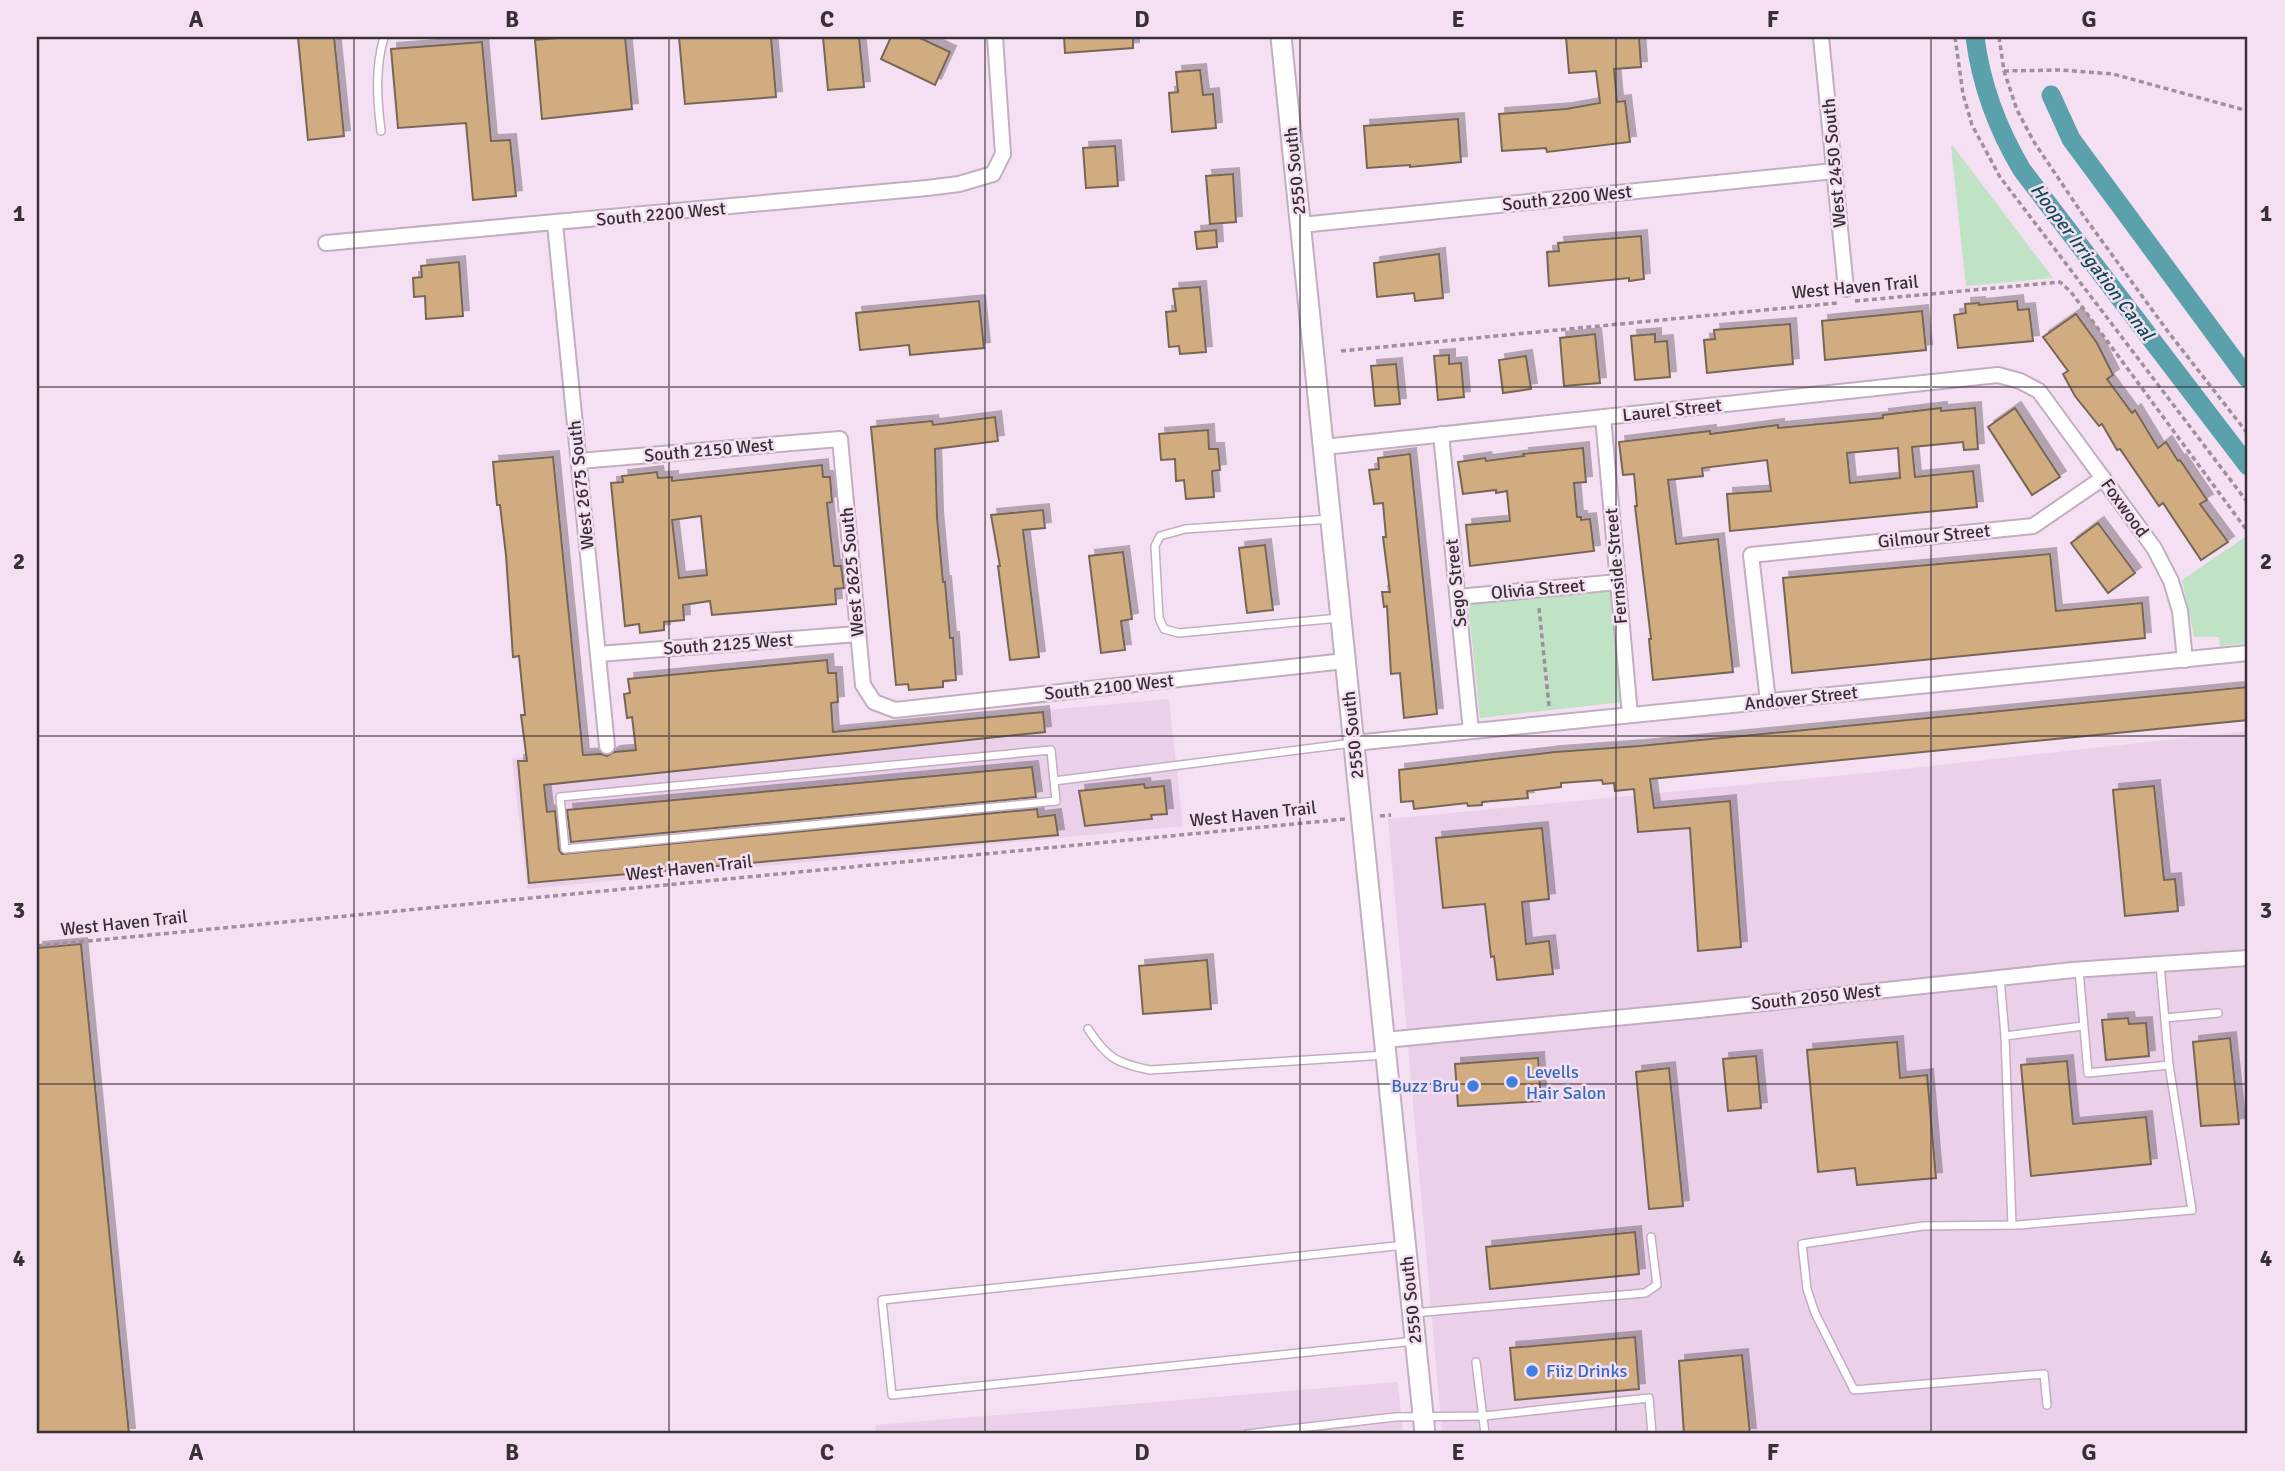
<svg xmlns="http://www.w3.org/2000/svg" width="2285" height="1471" viewBox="0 0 2285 1471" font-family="Signika,sans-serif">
	<defs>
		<filter id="shadow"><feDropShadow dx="6" dy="-6" stdDeviation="0" flood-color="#0004"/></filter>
	</defs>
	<rect width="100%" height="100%" fill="#f5e0f3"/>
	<!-- built -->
	<g fill="#ebd0e9">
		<polygon points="1169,699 1183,826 527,889 512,758"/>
		<polygon points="2248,731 2248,1434 1442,1434 1388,819 1876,772"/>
		<polygon points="1398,1382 1403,1434 876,1434 875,1425"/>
	</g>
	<!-- green -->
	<g fill="#bfe3c4">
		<polygon points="1951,146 1953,146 2053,278 1966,286"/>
		<polygon points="2245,537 2248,542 2248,643 2220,646 2219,637 2194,637 2182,580"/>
		<polygon points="1611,587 1623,702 1480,718 1468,603"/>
	</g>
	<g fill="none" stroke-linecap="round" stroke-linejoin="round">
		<!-- canal -->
		<g stroke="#5ba1ac" stroke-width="19">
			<path d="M1975 37C1981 85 1997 128 2022 170L2248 466"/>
			<polyline points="2051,95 2071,139 2248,379"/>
		</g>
	</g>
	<!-- building -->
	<g fill="#d1ac81" stroke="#776654" stroke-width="2" fill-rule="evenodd" filter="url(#shadow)">
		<polygon points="298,37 334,37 344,136 308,140"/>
		<polygon points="569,37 625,37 632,109 542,119 535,40"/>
		<polygon points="679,37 771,37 776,97 685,104"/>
		<polygon points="823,37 859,37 864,87 828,90"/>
		<polygon points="891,37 918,37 950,52 935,85 881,59"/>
		<polygon points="1064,37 1133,37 1133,48 1065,53"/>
		<polygon points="1566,37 1639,37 1641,67 1614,69 1617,102 1625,101 1630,142 1547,152 1546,148 1502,151 1499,114 1566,109 1600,103 1596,71 1569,73"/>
		<polygon points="482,42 491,141 510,140 516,196 473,200 466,123 398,128 391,49"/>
		<polygon points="1200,70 1203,95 1213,94 1216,128 1172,132 1169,93 1178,92 1176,72"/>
		<polygon points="1458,119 1461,162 1410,167 1410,165 1367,168 1364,126"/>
		<polygon points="1115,146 1118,186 1086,188 1083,148"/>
		<polygon points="1233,174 1236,222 1210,224 1206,176"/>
		<polygon points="1216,230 1217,247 1197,249 1195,232"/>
		<polygon points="1641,236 1644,279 1629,281 1629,278 1549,286 1547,252 1559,251 1558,243"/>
		<polygon points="1439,254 1443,298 1415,301 1414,293 1377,297 1374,263"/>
		<polygon points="459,262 463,316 426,319 425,296 414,297 413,278 422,277 421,266"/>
		<polygon points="1200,287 1206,352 1180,354 1179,346 1169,347 1166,312 1176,311 1173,289"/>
		<polygon points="979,301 984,348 910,355 909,345 860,350 856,313"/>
		<polygon points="2017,301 2018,310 2029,309 2033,341 1958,348 1954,315 1966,313 1965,304 1979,303 1979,305"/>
		<polygon points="1922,311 1926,350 1825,360 1822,321"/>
		<polygon points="2076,314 2097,343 2113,375 2107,379 2132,413 2135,410 2158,448 2166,442 2178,461 2180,460 2207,500 2200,504 2228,542 2201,560 2163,503 2159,506 2120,449 2117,450 2102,424 2099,426 2075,396 2063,374 2068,371 2043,337"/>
		<polygon points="1790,324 1793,364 1707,373 1704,340 1715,339 1714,330"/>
		<polygon points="1595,334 1600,383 1564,386 1560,338"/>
		<polygon points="1655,334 1655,342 1667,341 1670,377 1635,380 1631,336"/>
		<polygon points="1449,355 1449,364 1461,363 1464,397 1438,400 1434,356"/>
		<polygon points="1526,356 1531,389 1503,393 1499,360"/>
		<polygon points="1396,364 1400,404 1375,406 1371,366"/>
		<path d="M1941 408V411L1975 408 1978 449 1964 450 1963 442 1912 447 1915 477 1973 471 1977 507 1730 531 1727 494 1771 491 1767 460 1702 468 1703 476 1668 480 1676 544 1718 539 1733 672 1653 680 1649 639H1651L1635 506H1637L1634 474 1623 475 1619 442 1710 431V434L1778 425V428L1883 418V415ZM1898 448 1900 478 1850 483 1847 453Z"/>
		<polygon points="2015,408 2060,477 2032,495 1988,427"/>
		<polygon points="995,417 998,441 935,449 937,517 943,582 945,582 950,638 953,638 956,680 943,681 943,687 909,690 908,684 896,685 871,427 932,421 933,425"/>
		<polygon points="1208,430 1209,449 1218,449 1220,470 1212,471 1214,497 1186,499 1184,480 1176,481 1175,459 1161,460 1159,434"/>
		<polygon points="1583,448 1586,482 1574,483 1577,517 1581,517 1581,520 1590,519 1594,551 1470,566 1466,525 1510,521 1507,491 1496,493 1496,490 1463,494 1458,462 1485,458 1486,461 1524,456 1523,454"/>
		<polygon points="1410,454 1437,714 1404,718 1400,673 1391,674 1387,606 1384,607 1382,592 1390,592 1383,537 1386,537 1383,503 1374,504 1369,470 1379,469 1378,458"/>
		<polygon points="553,457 583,755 601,754 607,756 614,752 636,750 632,717 627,718 624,694 630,693 628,679 827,660 828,673 836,673 838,702 831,703 833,732 1043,712 1045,732 544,785 547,812 555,811 559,850 562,854 1037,809 1038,817 1055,815 1058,835 529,883 518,761 527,761 521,715 525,715 519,656 513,657 506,555 500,505 497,505 493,462"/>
		<path d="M822 465 823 477H830L832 502 827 503 834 566H841L844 588 835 589 836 604 712 615 710 601 683 605 684 620 664 622V630L640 633 639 624 625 626 611 483 623 482 622 476 657 472 658 478 672 477V481ZM701 516 707 575 679 578 672 520Z"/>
		<polygon points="1043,510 1045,528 1023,530 1039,657 1010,660 998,566 1000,566 991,515"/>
		<polygon points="2098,523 2135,573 2108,593 2071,543"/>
		<polygon points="1265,545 1273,610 1247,613 1239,548"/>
		<polygon points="1123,552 1132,619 1121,621 1125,650 1101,653 1089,556"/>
		<polygon points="2050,554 2056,611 2142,603 2145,638 1792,673 1783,578"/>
		<polygon points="2248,687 2248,720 1650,779 1654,808 1730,801 1741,947 1698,951 1690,828 1638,832 1634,789 1615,791 1614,783 1603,784 1602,780 1561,783 1561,787 1527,791 1528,798 1482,802 1482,805 1468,806 1467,803 1414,809 1413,801 1401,802 1399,770 1555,752 1639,746"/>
		<polygon points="1032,767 1036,797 571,842 567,810"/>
		<polygon points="1144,784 1145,788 1164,786 1167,814 1151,815 1152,819 1085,826 1079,791"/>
		<polygon points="2154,786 2164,880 2175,879 2178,911 2125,916 2113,790"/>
		<polygon points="1542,828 1549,899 1522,902 1526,944 1549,941 1553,974 1497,980 1494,956 1491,957 1485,904 1443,908 1436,838"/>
		<polygon points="81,944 129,1434 37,1434 37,948"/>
		<polygon points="1207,960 1211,1009 1143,1014 1139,966"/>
		<polygon points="2128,1018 2129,1024 2146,1023 2149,1056 2106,1060 2102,1020"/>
		<polygon points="2230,1038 2239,1124 2201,1126 2193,1042"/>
		<polygon points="1897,1042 1900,1078 1927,1075 1936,1178 1857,1185 1855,1168 1818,1172 1807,1050"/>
		<polygon points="1756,1056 1761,1108 1728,1111 1723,1059"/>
		<polygon points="1538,1058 1541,1101 1458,1106 1455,1064"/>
		<polygon points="2067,1061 2073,1124 2146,1117 2151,1164 2031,1176 2021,1065"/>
		<polygon points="1669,1068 1683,1206 1649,1209 1636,1072"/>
		<polygon points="1635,1232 1639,1274 1490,1289 1486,1247"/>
		<polygon points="1635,1337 1639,1389 1515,1400 1510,1348"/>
		<polygon points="1742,1355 1750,1434 1684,1434 1679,1361"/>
	</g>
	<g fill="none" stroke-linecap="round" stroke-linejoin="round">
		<defs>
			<g id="service">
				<path d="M381 131C377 99 375 68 384 37"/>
				<polyline points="1330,519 1185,529 1160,536 1155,546 1159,618 1164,629 1179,633 1339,618"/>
				<polyline points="1054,781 1051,750 560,797 565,849 1056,801 1054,781 1353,743"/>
				<polyline points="2079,970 2088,1073 2169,1065 2160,965"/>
				<polyline points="2000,978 2005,1036 2012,1225"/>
				<polyline points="2165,1018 2218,1013"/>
				<path d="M1088 1029C1107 1058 1116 1063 1150 1070L1386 1055"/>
				<polyline points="2005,1036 2083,1026"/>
				<polyline points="1405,1245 882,1300 892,1395 1415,1341"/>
				<polyline points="1413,1313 1645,1293 1657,1285 1651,1237"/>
				<polyline points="1476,1362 1485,1434"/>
				<polyline points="2047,1405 2044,1374 1854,1390 1815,1313 1807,1289 1802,1244 1923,1226 2018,1225 2192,1210 2169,1065"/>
				<polyline points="1247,1434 1395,1417 1484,1416 1649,1398 1652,1434"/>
			</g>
			<g id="minor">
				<polyline points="1821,37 1846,289"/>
				<polyline points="555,224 607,746"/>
				<polyline points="1301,225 1834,171"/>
				<polyline points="326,243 927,188 959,184 993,174 1003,154 995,37"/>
				<polyline points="1603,417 1630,715"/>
				<polyline points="1441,434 1471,731"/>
				<polyline points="1324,447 1998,375 2020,381 2039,391 2154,548 2171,581 2180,611 2185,660"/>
				<polyline points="579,461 840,439 863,685 874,702 895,710 1345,661"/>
				<polyline points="1458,597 1618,582"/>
				<polyline points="598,654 858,634"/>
				<polyline points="1768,701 1751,555 2033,526 2103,478"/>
				<polyline points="1354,743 2248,653"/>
				<polyline points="1385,1040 1699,1010 2073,970 2248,958"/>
			</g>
			<polyline id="tertiary" points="1281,37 1425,1434"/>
		</defs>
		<!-- service casing -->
		<use href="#service" stroke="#c2aec1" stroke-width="10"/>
		<!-- minor casing -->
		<use href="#minor" stroke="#c2aec1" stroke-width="18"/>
		<!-- tertiary casing -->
		<use href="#tertiary" stroke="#c2aec1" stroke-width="23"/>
		<!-- path -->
		<g stroke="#9e8f9d" stroke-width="3.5" stroke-dasharray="5 3.5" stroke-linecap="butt">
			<polyline points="1955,37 1963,94 1972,125 2000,177 2248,503"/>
			<polyline points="1999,37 2004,71 2017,110 2034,142 2083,215 2169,333 2248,434"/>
			<polyline points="2004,71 2061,70 2113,74 2248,111"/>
			<polyline points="1855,301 2060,282 2071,292 2248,532"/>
			<polyline points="1341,351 1837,303"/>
			<polyline points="1539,608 1549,706"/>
			<polyline points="1380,816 1391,815"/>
			<polyline points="37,946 1345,819"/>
		</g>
		<!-- service -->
		<use href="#service" stroke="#fff" stroke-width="7"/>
		<!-- minor -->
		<use href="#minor" stroke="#fff" stroke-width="14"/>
		<!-- tertiary -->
		<use href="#tertiary" stroke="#fff" stroke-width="19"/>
	</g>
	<!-- grid -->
	<path fill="none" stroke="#383037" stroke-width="2" stroke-opacity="0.55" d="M354 37V1434M669 37V1434M985 37V1434M1300 37V1434M1616 37V1434M1931 37V1434M37 387H2248M37 736H2248M37 1084H2248"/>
	<!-- markers -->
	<g fill="#3f7fe0" stroke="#f5e0f3" stroke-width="2.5">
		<circle cx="1512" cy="1082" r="7"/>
		<circle cx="1473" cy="1086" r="7"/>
		<circle cx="1532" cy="1371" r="7"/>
	</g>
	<g text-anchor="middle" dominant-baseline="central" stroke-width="5" stroke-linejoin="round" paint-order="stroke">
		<!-- street labels -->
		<g font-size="18" fill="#383037" stroke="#f5e0f3">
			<text transform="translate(1834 163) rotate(-95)">West 2450 South</text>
			<text transform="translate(1295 171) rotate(-96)">2550 South</text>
			<text transform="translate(1567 198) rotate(-6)">South 2200 West</text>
			<text transform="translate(661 214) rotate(-5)">South 2200 West</text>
			<text transform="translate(1855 287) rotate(-5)">West Haven Trail</text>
			<text transform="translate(1672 410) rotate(-6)">Laurel Street</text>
			<text transform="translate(709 450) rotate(-5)">South 2150 West</text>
			<text transform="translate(581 485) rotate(-96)">West 2675 South</text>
			<text transform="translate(2125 508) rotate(54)">Foxwood</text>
			<text transform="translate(1934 536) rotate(-6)">Gilmour Street</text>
			<text transform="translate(1616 566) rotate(-95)">Fernside Street</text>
			<text transform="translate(852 572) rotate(-95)">West 2625 South</text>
			<text transform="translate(1456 583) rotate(-96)">Sego Street</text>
			<text transform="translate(1538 589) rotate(-5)">Olivia Street</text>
			<text transform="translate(728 644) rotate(-4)">South 2125 West</text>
			<text transform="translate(1109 687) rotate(-6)">South 2100 West</text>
			<text transform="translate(1801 698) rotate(-6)">Andover Street</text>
			<text transform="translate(1353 735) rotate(-96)">2550 South</text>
			<text transform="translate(1253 814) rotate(-6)">West Haven Trail</text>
			<text transform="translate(689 868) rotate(-6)">West Haven Trail</text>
			<text transform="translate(124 923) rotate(-6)">West Haven Trail</text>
			<text transform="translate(1816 997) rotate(-6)">South 2050 West</text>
			<text transform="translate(1411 1300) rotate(-96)">2550 South</text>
		</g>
		<!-- shop labels -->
		<g font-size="18" fill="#366cbe" stroke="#f5e0f3" text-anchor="start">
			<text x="1526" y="1072">Levells<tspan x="1526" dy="21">Hair Salon</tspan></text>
			<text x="1459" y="1086" text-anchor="end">Buzz Bru</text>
			<text x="1546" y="1371">Fiiz Drinks</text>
		</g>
		<!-- water labels -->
		<g font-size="19" font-style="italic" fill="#0e4d56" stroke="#f5e0f3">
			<text transform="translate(2092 262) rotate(53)">Hooper Irrigation Canal</text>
		</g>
	</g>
	<!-- border -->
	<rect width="2285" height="1471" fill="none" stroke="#f5e0f3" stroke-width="77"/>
	<rect x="38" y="38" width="2208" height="1394" fill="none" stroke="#383037" stroke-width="2.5"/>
	<g font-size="23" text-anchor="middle" font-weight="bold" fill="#383037">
		<text x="196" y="27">A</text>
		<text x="512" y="27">B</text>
		<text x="827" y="27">C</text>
		<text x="1142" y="27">D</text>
		<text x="1458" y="27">E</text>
		<text x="1773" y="27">F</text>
		<text x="2089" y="27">G</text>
		<text x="19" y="221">1</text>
		<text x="2266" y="221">1</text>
		<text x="19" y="569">2</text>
		<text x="2266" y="569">2</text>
		<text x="19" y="918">3</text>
		<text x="2266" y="918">3</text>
		<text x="19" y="1266">4</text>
		<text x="2266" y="1266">4</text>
		<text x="196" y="1460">A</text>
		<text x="512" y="1460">B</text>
		<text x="827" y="1460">C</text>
		<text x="1142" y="1460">D</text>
		<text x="1458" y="1460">E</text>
		<text x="1773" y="1460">F</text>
		<text x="2089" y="1460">G</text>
	</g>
</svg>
